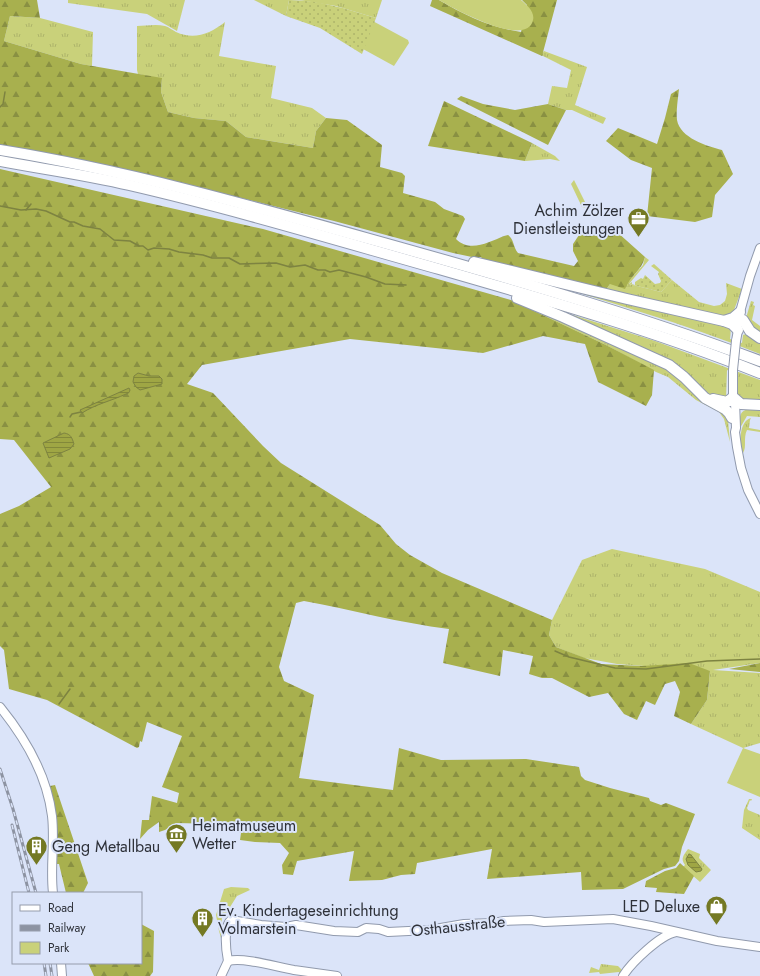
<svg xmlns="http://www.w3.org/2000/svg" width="760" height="976" viewBox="0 0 760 976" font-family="Jost,sans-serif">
	<defs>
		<pattern id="grass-tufts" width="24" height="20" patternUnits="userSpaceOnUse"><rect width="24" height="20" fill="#c9d17a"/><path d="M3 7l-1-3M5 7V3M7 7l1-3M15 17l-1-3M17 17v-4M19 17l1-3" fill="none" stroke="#adb46a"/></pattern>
		<pattern id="forest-firs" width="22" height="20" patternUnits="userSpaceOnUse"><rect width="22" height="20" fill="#a8b04e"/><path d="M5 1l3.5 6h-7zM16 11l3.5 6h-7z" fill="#899042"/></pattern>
		<pattern id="garden-dots" width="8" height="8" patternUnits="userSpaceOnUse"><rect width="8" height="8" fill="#c9d17a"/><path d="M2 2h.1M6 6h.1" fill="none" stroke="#adb46a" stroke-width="1.8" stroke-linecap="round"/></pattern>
		<pattern id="water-rules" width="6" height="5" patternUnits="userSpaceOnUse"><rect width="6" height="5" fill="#9fa644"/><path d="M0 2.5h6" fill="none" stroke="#82883a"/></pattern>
	</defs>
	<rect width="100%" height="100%" fill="#dbe4f9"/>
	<!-- grass -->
	<g fill="url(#grass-tufts)">
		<polygon points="68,0 185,0 177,31 147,14 68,3"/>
		<polygon points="254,0 289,0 286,16"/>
		<polygon points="299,0 382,0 376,18 336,6"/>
		<polygon points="10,16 40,18 93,32 92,66 81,64 4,41"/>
		<path d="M225 22 219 56 276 66 271 98 312 108 326 118 316 131 313 148 246 137 226 121 194 118 168 112 161 92 162 79 138 74 137 70V26C145 26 156 24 165 26 169 27 172 30 176 32 194 40 210 34 225 22Z"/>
		<polygon points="544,51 587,67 575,105 606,118 603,124 572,110 566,110 548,104 552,86 567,88 571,70 541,55"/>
		<polygon points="532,143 555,156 560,161 550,159 525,161"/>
		<polygon points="574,180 588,208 582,207 571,184"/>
		<polygon points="645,257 649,260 629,284 661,292 672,280 699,302 714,306 720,305 725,301 727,294 726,283 742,289 734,310 729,317 605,291 610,284 628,282 643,265"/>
		<path d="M526 277 719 323C730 328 732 327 730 339L742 343 743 335 746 334 760 342V354C683 323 605 301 526 277Z"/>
		<polygon points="511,300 545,313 659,363 724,411 728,420 730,442 724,419 719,412 696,400 668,377 656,372 606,345"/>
		<polygon points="751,301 754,302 753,305 755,306 752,320 760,326 760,333 752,327 746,318"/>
		<polygon points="554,309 655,341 760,380 760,403 745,402 737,395 738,375 727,370 726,399 711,397 693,381"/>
		<path d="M760 408V417L747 416 740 428C738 409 744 409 760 408Z"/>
		<path d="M751 418 750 420 749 428 760 430V432L747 430C743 438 747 447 743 453 739 444 739 421 751 418Z"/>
		<polygon points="612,549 705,569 760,592 760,663 713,670 760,673 760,743 743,748 691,724 707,700 710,671 617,664 584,658 556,647 549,635 552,620 582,560"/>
		<polygon points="749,799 752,799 751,801 750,800 747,808 748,810 760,815 760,840 742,828 744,810"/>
		<path d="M688 849 700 854 699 858 711 870 700 882 683 867 685 865C680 858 684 855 688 849Z"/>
		<polygon points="231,887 248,888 250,890 237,896 225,915 222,916 221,931 223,945 219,931 216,915 224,889"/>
		<polygon points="601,964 618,966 622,970 619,976 619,972 600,974 599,972 589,973 591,967 599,970"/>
	</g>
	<!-- forest -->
	<g fill="url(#forest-firs)">
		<path d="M0 0H37L40 18 10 16 4 41 81 64 162 78 161 92 168 112 194 118 226 121 246 137 313 148 316 131 326 118 347 120 382 145 380 167 402 173 405 176 403 193 435 202 444 209 463 216 465 219 456 239C470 253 489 242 504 236L508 235C514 239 513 247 518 253L574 266 578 261 573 251V244L579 235 599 230 617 232 645 257C642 270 630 276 625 289L610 284 605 291 483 260 481 257H472L453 253 334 221 140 173 0 146Z"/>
		<path d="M432 0H439C464 15 492 28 521 32L527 5 522 0H557L542 56 430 6Z"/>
		<path d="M679 89C678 99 676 110 677 120 680 138 707 146 722 150L733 174 715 195 712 217 695 222 647 216 652 168 631 160 606 141 618 128 657 144 665 118 671 94Z"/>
		<polygon points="461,96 483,104 515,110 548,104 566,110 548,145 457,99"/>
		<polygon points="444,101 532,143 525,161 428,146"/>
		<path d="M0 169 263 229 511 300 606 345 654 370 652 395 646 406 598 382 585 344 543 336 483 353 350 339 202 365 187 384 213 393 263 446 281 463 380 525 396 544 410 555 442 573 552 620 549 635 556 647 601 664 642 666 689 663 710 671 707 700 691 724 674 716 680 692 675 681 665 684 655 705 646 701 637 720 624 714 608 693 589 697 552 678H542L529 674 533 656 503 650 500 676 443 663 449 629C400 623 353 610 304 601L296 603 279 667 284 681 314 695 299 778 393 790 399 748 441 760 526 759 579 767 581 776 585 780 610 788 649 798 650 801 661 805 666 803 695 814 682 847 679 861 675 866 664 869 623 889 582 890 581 872 487 879 492 849 417 863 415 874 401 875 382 880 349 881 354 851 297 861 293 875 283 874 282 865 289 853 280 843 255 842 240 840 241 833 220 824 176 823 165 830 159 832V822L148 830 140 839 142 820H149L152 796 177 803 179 793 162 787 182 736 147 722 142 742 140 741 139 747 137 748 47 700 9 689 4 650 0 646V514L19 506 51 487 14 440 0 439Z"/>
		<polygon points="760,663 760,672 729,669"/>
		<path d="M55 785 88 883 83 893H66L59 864H57C58 837 55 812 50 786Z"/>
		<polygon points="680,863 694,876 684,894 656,892 657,888 645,887 646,881 665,871 676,868"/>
		<polygon points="141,924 154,931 153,972 150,976 94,976 88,963 141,963"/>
	</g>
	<!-- park -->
	<g fill="#c9d17a">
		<path d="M439 0H521C527 5 535 12 533 20 527 49 454 9 439 0Z"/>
		<polygon points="369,19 408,40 409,43 394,66 363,49"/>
		<polygon points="743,748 760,754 760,797 727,783"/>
	</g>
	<!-- garden -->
	<g fill="url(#garden-dots)">
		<path d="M289 0C319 0 347 9 376 18L362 54 320 28 286 16Z"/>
		<polygon points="654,264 672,280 661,292 629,284 632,282 632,284 635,285 635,282 641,278 643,279 645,275 655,284 660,283 661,281 658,274 659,272 651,266"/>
	</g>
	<!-- water -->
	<g fill="url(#water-rules)" stroke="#7d8341">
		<polygon points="138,373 149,376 159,376 162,379 162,384 140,390 136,387 133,382 134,376"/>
		<path d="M129 388 130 390C129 393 129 393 126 394 111 401 96 404 82 413L80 410Z"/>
		<path d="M64 433C71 434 72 438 74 444L70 449 49 458 43 443Z"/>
		<polygon points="689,854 691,855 702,869 701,871 696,872 688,865 686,859"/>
	</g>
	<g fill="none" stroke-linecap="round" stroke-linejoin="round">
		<!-- stream -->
		<g stroke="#7d8341" stroke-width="1.5">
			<polyline points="0,107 3,104 5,92"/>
			<polyline points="0,206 21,210 36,209 46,211 70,222 74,222 83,226 100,229 114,240 130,241 139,246 143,246 148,250 154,248 169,249 179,252 203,255 212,258 229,258 240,264 276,263 290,267 305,265 318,270 325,270 330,272 339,270 366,277 385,284 406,285"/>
			<polyline points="26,210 31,204"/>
			<polyline points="70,417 72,414 81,412"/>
			<polyline points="555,651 569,657 615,668 646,669 707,661 760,659"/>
			<polyline points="59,704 70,689"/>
		</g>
		<defs>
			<g id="secondary">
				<polyline points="736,341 738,330 737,326 740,312 750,276 760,248"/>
				<polyline points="733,397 735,402 736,428 735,432 737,447 741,468 748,490 760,514"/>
				<polyline points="731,402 733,397 733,370"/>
				<path d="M228 961C226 951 223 926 231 920L261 925 286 927 296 925 334 931 358 932 366 928 379 929 388 932 429 930 464 924 494 923 504 921 531 920 544 922 613 919 651 926 717 941 760 947"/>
				<path d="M228 961C245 957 276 967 294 970 308 972 323 974 337 976"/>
				<polyline points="221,976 228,961"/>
				<path d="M623 976C631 963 660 935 676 932"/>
			</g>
			<g id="primary">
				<path d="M0 707C26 739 47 775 52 816 55 842 50 867 53 893"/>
				<polyline points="61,963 62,976"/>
			</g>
			<g id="highway">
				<path d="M0 150C124 170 245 204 366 238 499 275 631 313 760 361"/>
				<path d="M0 161C43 169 87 175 129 185 233 209 336 240 439 269 547 300 655 331 760 373"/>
				<polyline points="474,262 627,299 724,321 732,324 738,330"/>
				<polyline points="517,298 563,317 669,365 684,377 705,398 725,409 729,413 732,418"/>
				<polyline points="743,320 750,331 760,338"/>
				<polyline points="724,321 733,318 740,312"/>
				<polyline points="713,399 727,402 733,397 741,404 760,405"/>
			</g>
		</defs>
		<!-- secondary casing -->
		<use href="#secondary" stroke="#919aad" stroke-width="10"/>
		<!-- primary casing -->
		<use href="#primary" stroke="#919aad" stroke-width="10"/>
		<!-- highway casing -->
		<use href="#highway" stroke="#919aad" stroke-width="12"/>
		<!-- secondary -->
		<use href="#secondary" stroke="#fff" stroke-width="8"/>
		<!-- primary -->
		<use href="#primary" stroke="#fff" stroke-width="8"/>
		<!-- highway -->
		<use href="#highway" stroke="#fff" stroke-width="10"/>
		<defs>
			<g id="rail">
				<polyline points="0,769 13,809 36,893"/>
				<polyline points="12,825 29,893"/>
				<polyline points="44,963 46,976"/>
				<polyline points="50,963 52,976"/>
			</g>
		</defs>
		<!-- rail casing -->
		<use href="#rail" stroke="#8d93a2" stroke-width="3"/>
		<!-- rail -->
		<use href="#rail" stroke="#dbe4f9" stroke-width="1.5" stroke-dasharray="4.5" stroke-linecap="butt"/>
		<defs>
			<polyline id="secondary-bridge" points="733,370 736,341"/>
		</defs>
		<!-- secondary-bridge casing -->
		<use href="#secondary-bridge" stroke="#919aad" stroke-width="10" stroke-linecap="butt"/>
		<!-- secondary-bridge -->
		<use href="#secondary-bridge" stroke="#fff" stroke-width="8"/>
	</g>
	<!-- icons -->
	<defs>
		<symbol id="office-pin" viewBox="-11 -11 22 30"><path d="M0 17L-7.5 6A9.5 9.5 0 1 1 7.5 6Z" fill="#747923" stroke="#dbe4f9"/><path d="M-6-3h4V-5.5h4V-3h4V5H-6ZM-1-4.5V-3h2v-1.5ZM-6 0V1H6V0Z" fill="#fff"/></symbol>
		<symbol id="museum-pin" viewBox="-11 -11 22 30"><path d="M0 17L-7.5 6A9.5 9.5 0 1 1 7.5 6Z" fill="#747923" stroke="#dbe4f9"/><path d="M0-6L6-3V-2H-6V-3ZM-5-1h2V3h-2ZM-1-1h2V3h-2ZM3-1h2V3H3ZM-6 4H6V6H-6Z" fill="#fff"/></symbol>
		<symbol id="building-pin" viewBox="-11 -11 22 30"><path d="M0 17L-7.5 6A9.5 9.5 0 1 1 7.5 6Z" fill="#747923" stroke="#dbe4f9"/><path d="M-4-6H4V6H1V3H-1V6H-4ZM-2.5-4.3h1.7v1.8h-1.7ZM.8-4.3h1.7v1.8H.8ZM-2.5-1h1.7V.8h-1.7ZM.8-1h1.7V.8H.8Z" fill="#fff"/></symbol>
		<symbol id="shop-pin" viewBox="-11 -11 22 30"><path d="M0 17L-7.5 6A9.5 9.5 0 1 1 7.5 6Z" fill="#747923" stroke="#dbe4f9"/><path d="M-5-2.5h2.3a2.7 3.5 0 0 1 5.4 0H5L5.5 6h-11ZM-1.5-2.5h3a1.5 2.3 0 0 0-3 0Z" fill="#fff"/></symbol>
	</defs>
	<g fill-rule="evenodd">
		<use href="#office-pin" x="626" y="206" width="25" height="34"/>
		<use href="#museum-pin" x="164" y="822" width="25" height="34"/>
		<use href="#building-pin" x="24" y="834" width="25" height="34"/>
		<use href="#shop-pin" x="704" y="894" width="25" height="34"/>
		<use href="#building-pin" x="190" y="906" width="25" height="34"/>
	</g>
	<g text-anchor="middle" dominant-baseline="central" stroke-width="4" stroke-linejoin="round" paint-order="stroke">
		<!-- poi labels -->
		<g font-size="16" fill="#2e3139" stroke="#dbe4f9" text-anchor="start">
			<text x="624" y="210" text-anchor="end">Achim Zölzer<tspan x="624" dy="18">Dienstleistungen</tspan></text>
			<text x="192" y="825">Heimatmuseum<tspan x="192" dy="18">Wetter</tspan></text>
			<text x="52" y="846">Geng Metallbau</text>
			<text x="700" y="906" text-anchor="end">LED Deluxe</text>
			<text x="218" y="910">Ev. Kindertageseinrichtung<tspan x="218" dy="18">Volmarstein</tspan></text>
		</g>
		<!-- street labels -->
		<g font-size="16" fill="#2e3139" stroke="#dbe4f9">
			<text transform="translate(458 926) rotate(-6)">Osthausstraße</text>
		</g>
	</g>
	<!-- legend -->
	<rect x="12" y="892" width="130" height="72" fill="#dbe4f9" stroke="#969cac"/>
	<rect x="20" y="905" width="20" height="6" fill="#ffffff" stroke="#969cac"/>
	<text x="48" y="912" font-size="12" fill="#2e3139">Road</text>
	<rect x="20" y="925" width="20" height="6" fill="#8d93a2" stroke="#969cac"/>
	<text x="48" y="932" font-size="12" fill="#2e3139">Railway</text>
	<rect x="20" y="942" width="20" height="12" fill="#c9d17a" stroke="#969cac"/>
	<text x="48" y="952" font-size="12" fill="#2e3139">Park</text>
</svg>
